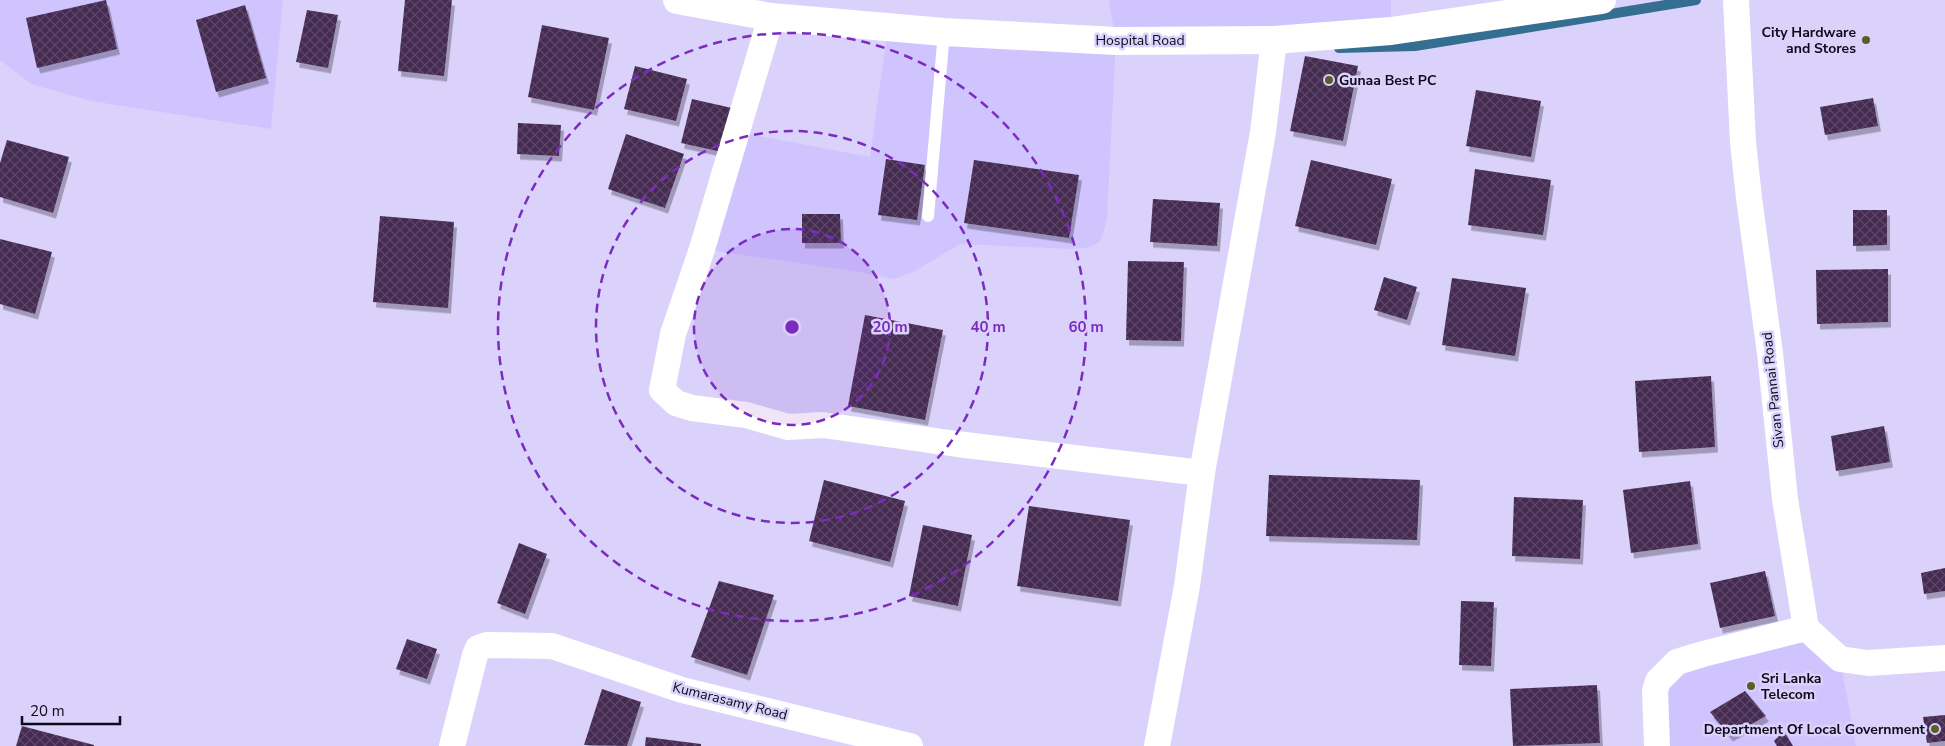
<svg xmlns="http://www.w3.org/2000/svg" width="1945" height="746" viewBox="0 0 1945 746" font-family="'Nunito Sans',sans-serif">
	<defs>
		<pattern id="building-cross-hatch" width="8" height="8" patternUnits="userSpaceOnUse" patternTransform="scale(1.25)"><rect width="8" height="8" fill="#452b51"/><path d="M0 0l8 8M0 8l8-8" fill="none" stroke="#5c4766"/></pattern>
		<filter id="shadow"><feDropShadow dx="3" dy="5.5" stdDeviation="0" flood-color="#0004"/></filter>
	</defs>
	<rect width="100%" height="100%" fill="#dad2fb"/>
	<!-- built -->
	<g fill="#d0c4ff">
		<polygon points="0,0 283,0 271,129 91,101 31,84 0,60"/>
		<polygon points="1109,0 1391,0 1391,31 1116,41 1107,216 1103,235 1099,242 1092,246 1084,248 1069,249 960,244 915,271 894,279 859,272 702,249 738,132 870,157 888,28 1116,41"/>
		<polygon points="1806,628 1840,659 1856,746 1657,746 1658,681"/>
	</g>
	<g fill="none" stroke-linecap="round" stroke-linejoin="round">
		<!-- stream -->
		<polyline stroke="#346f92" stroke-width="10" points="1339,48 1415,46 1696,0"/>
	</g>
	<!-- building -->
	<g fill="url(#building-cross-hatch)" filter="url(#shadow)">
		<polygon points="106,0 117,49 37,68 26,18"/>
		<polygon points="405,0 452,0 444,76 398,71"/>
		<polygon points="245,5 266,78 216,92 196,20"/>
		<polygon points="307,10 338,15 328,68 296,62"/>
		<polygon points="542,25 609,38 594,110 528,97"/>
		<polygon points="1305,56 1358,66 1343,141 1290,131"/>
		<polygon points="635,66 687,79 676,121 624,109"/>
		<polygon points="1476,90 1541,101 1531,157 1466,146"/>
		<polygon points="1873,98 1878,126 1825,135 1820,107"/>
		<polygon points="692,99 732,108 722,152 681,143"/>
		<polygon points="518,123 561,125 559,156 517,154"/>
		<polygon points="626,134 684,154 665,208 608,189"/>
		<polygon points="7,140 69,157 53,213 0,197 0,163"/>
		<polygon points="886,159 925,165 917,220 878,215"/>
		<polygon points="974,160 1079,175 1069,238 964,223"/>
		<polygon points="1311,160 1392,179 1376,245 1295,226"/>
		<polygon points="1475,169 1551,180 1543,235 1468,225"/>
		<polygon points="1153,199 1220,203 1217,246 1150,242"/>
		<polygon points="1853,210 1887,210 1887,245 1853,246"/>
		<polygon points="802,214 840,214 841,243 802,243"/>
		<polygon points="380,216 454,222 448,308 373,302"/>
		<polygon points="0,239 52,252 35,314 0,304"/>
		<polygon points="1128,261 1184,262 1181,341 1126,340"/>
		<polygon points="1888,269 1888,322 1817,324 1816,270"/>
		<polygon points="1384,277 1417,287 1407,320 1374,310"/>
		<polygon points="1452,278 1526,288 1515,356 1442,345"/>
		<polygon points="865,315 943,330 925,420 848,406"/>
		<polygon points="1711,376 1715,447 1639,452 1635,381"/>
		<polygon points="1884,426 1890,462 1836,471 1831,436"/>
		<polygon points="1269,475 1420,480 1417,540 1266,536"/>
		<polygon points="824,480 905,501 890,562 809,541"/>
		<polygon points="1690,481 1698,544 1631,553 1623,490"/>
		<polygon points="1514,497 1583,500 1580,559 1512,556"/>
		<polygon points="1029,506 1130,520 1118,601 1017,586"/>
		<polygon points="923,525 972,535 958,606 909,596"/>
		<polygon points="519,543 547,554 525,614 497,603"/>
		<polygon points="1945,568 1945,591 1924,594 1921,573"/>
		<polygon points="1765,571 1775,616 1720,628 1710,583"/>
		<polygon points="719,581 774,595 747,675 691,657"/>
		<polygon points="1461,601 1494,602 1491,666 1459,665"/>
		<polygon points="407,639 437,649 427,679 396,669"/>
		<polygon points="1597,685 1600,743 1513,746 1510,689"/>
		<polygon points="602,689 641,702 627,746 584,745"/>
		<polygon points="1745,691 1766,716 1730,736 1710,712"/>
		<polygon points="1945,715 1945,741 1927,743 1923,717"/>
		<polygon points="22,726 94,745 94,746 16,746"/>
		<polygon points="1784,731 1793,746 1777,746 1774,741"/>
		<polygon points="646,737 701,744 701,746 645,746"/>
	</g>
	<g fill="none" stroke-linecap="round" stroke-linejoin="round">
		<!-- lane -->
		<polyline stroke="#fff" stroke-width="12" points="928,216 944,32"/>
		<!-- street -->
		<g stroke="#fff" stroke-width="26">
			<polyline points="1736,0 1743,142 1749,198 1770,353 1785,499 1806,628 1840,659 1868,663 1945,658"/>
			<polyline points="771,17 702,249 673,334 662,390 676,403 692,408 746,415 788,427 823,425 957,444 1202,473 1263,132 1274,40"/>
			<polyline points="452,746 475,655 478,648 487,645 552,646 682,690 910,746"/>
			<polyline points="1157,746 1187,586 1202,473"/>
			<polyline points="1657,746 1655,691 1658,681 1677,662 1703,654 1806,628"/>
		</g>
		<!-- secondary -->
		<polyline stroke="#fff" stroke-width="28" points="677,0 771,17 944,32 1116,41 1274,40 1391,31 1602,0"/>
	</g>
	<!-- distance rings -->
	<circle cx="792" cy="327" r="98" fill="#7b2cbf" fill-opacity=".12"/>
	<g fill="none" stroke="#7b2cbf" stroke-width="2.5" stroke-dasharray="9 6">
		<circle cx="792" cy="327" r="98"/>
		<circle cx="792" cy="327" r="196"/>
		<circle cx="792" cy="327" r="294"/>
	</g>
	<!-- markers -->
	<g fill="#595e2c" stroke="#dad2fb" stroke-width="2">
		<circle cx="1866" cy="40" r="5"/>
		<circle cx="1329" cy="80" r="5"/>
		<circle cx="1751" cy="686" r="5"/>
		<circle cx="1935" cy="729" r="5"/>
	</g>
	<g text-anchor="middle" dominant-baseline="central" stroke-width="5" stroke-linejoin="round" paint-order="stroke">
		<!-- poi labels -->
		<g font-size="14" font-weight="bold" fill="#0e0a1b" stroke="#dad2fb" text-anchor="end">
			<text x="1856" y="32">City Hardware<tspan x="1856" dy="16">and Stores</tspan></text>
			<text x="1339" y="80" text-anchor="start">Gunaa Best PC</text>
			<text x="1761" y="678" text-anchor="start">Sri Lanka<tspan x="1761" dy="16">Telecom</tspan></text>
			<text x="1925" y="729">Department Of Local Government</text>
		</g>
		<!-- street labels -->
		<g font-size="14" fill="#0e0a1b" stroke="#dad2fb">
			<text x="1140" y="40">Hospital Road</text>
			<text transform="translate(1773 390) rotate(-96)">Sivan Pannai Road</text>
			<text transform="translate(730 701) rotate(14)">Kumarasamy Road</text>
		</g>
	</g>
	<circle cx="792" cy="327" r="8" fill="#7b2cbf" stroke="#dad2fb" stroke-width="2.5"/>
	<g font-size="15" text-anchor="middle" font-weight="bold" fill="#7b2cbf" stroke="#dad2fb" stroke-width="5" stroke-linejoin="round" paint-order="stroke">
		<text x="890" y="332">20 m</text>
		<text x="988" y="332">40 m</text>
		<text x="1086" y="332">60 m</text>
	</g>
	<!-- scale -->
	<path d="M22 716v8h98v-8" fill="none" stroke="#0e0a1b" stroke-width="2.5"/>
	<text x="30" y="716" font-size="15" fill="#0e0a1b" stroke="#dad2fb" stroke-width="4" paint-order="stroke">20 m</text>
</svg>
